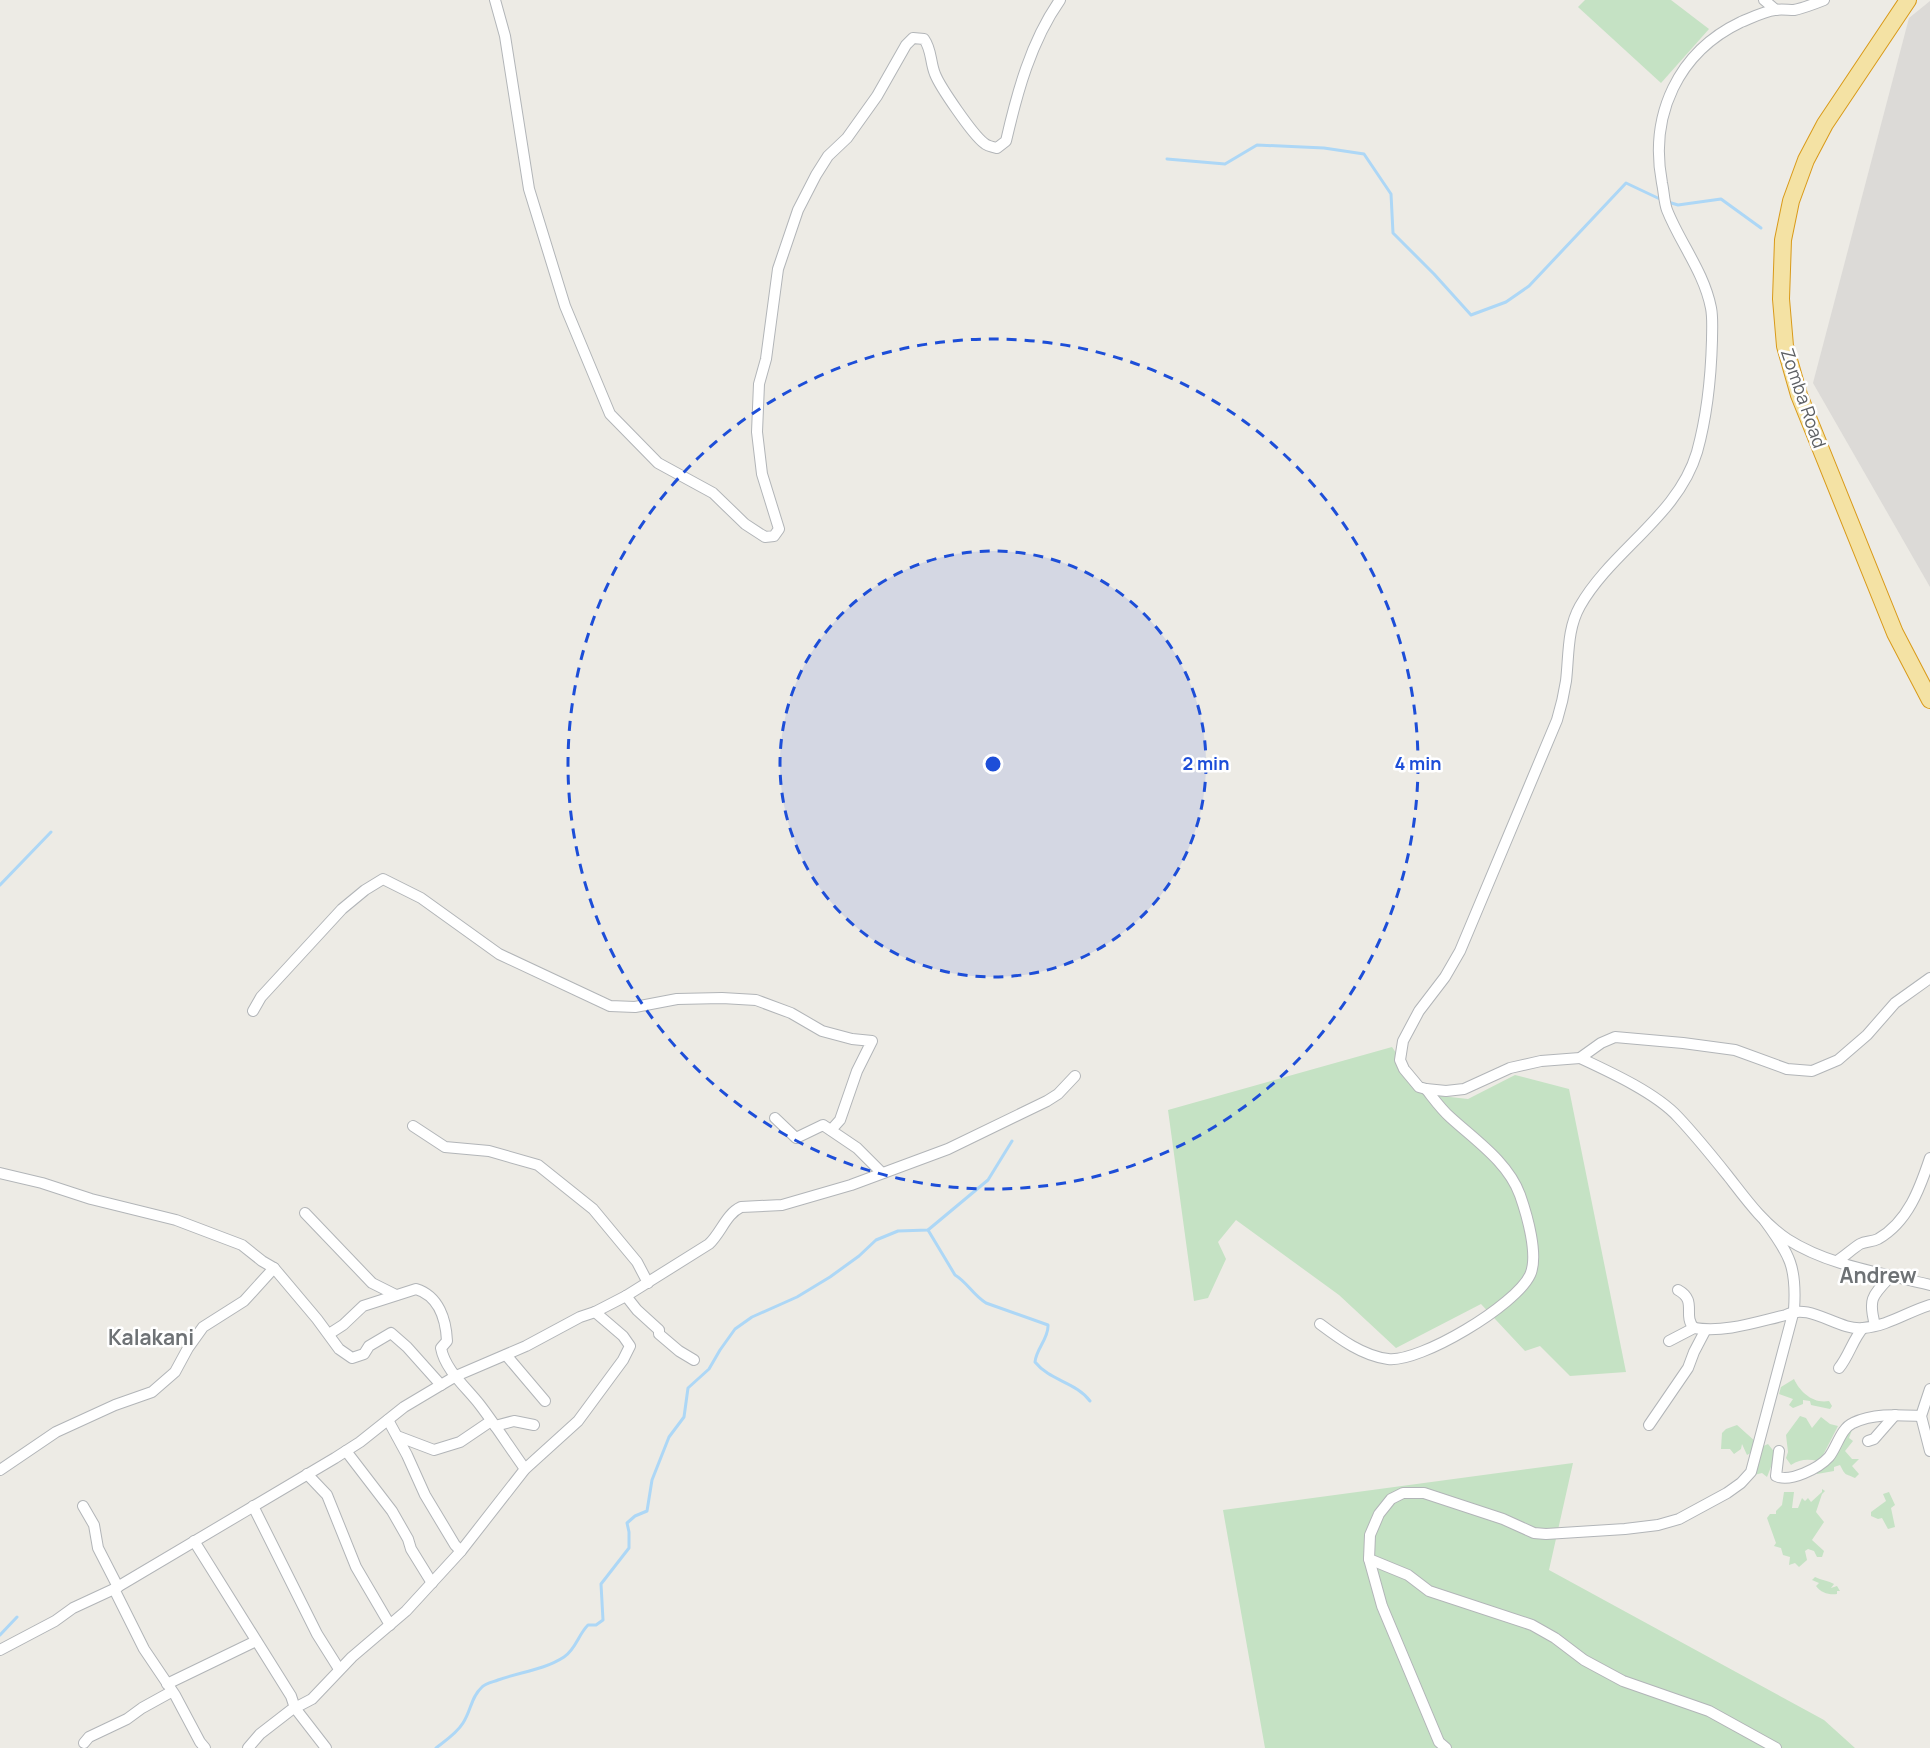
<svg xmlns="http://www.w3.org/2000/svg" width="1930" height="1748" viewBox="0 0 1930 1748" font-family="Manrope,sans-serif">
	<rect width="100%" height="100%" fill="#edebe5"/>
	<!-- industrial -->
	<polygon fill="#dcdad7" points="1930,1 1930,587 1813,383 1909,18"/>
	<!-- green -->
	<g fill="#c5e2c4">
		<polygon points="1585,0 1671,0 1709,29 1661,83 1578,7"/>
		<polygon points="1392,1047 1424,1094 1468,1099 1515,1075 1569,1089 1626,1372 1570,1376 1540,1346 1525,1351 1481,1304 1396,1348 1339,1295 1236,1220 1218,1242 1226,1259 1208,1298 1194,1301 1168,1110"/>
		<path d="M1794 1379C1800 1392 1813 1404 1829 1401L1832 1406 1830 1409 1811 1405 1810 1401 1803 1400V1404L1793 1408 1789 1405 1793 1399 1779 1394 1781 1387Z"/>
		<path d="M1800 1416 1806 1418 1812 1428 1821 1417 1830 1424 1838 1426 1821 1459 1818 1461C1808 1459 1800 1459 1791 1465L1786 1458 1788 1452 1786 1435Z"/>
		<polygon points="1737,1425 1756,1442 1754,1451 1747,1455 1742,1444 1741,1449 1734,1454 1730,1449 1721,1449 1722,1433 1726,1429"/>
		<path d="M1852 1430 1849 1438 1853 1441 1845 1451 1852 1459H1859L1852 1466 1859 1474 1855 1478C1845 1473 1846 1477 1840 1465L1834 1467V1471L1817 1474 1814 1468 1840 1437Z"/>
		<polygon points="1768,1444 1776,1454 1767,1477 1762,1473 1754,1475 1759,1448"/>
		<polygon points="1573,1463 1549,1570 1824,1720 1855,1748 1265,1748 1223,1510"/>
		<polygon points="1822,1489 1825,1491 1822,1494 1816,1512 1824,1522 1812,1540 1824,1551 1822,1557 1817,1557 1814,1551 1808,1549 1805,1551 1807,1560 1799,1567 1795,1563 1789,1565 1790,1557 1783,1555 1781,1548 1774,1546 1776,1543 1767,1518 1770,1514 1776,1514 1776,1511 1782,1505 1784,1492 1794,1492 1792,1508 1798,1508 1802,1498 1805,1501 1808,1498 1811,1502 1822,1492"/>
		<polygon points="1889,1492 1895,1505 1891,1508 1895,1527 1888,1529 1882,1518 1878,1519 1871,1516 1871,1512 1886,1501 1883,1494"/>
		<path d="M1815 1577C1821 1580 1829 1581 1834 1584L1831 1588 1837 1586 1840 1591H1837V1594C1829 1595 1821 1593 1816 1586L1819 1583 1812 1580Z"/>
	</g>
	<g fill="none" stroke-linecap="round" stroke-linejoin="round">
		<!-- stream -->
		<g stroke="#add7f6" stroke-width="3">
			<polyline points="1167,159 1225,164 1257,145 1324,148 1364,154 1391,194 1393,233 1434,274 1471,315 1506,302 1529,286 1626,183 1662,200"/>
			<polyline points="1668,202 1678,205 1721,199 1761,228"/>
			<polyline points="0,885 51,832"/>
			<path d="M928 1230 955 1275C967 1282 973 1295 986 1303L1048 1325C1049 1338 1036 1349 1035 1362 1050 1381 1076 1382 1090 1401"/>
			<polyline points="0,1635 17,1617"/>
			<path d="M436 1748C445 1741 457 1733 463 1723 471 1711 471 1697 482 1687 486 1683 493 1682 498 1680 520 1672 544 1670 564 1657 576 1649 578 1635 588 1625H596L603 1620 601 1584 629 1548V1532L627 1523 635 1516 647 1511 652 1480 669 1437 684 1417 688 1388 709 1369 720 1350 735 1329 752 1317 797 1297 830 1277 859 1256 876 1240 898 1231 928 1230 988 1180 1012 1141"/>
		</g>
		<defs>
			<g id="minor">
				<path d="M495 0 505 36 529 189 565 306 610 414 658 463 713 493 745 524 765 537 774 536 779 529 762 474 757 432 759 384 766 359 778 269 798 210 816 175 828 156 847 138 877 96 906 45 913 38 924 39C932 50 930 62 935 74 940 87 973 135 984 143 987 146 992 147 997 148L1006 141C1017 93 1031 41 1060 0"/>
				<polyline points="1764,0 1776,10"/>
				<path d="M1824 0C1814 4 1804 8 1794 10 1788 10 1781 9 1775 10 1765 11 1751 18 1741 22 1678 52 1649 115 1662 183 1664 192 1664 202 1667 210 1680 243 1704 272 1711 308 1713 318 1712 330 1712 340 1711 377 1707 416 1697 452 1678 516 1612 550 1580 606 1567 629 1569 655 1566 681 1564 694 1561 707 1557 720L1460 951 1445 977 1419 1011 1403 1041 1400 1060 1404 1069 1419 1087 1426 1089 1446 1091 1464 1089 1510 1068 1541 1061 1580 1058 1601 1043 1615 1037 1683 1043 1735 1050 1787 1069 1812 1071 1838 1060 1867 1035 1895 1003 1930 978"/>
				<polyline points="253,1011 261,997 342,909 365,890 383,879 421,898 499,954 610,1006 635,1007 677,999 722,998 756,1000 791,1013 822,1031 852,1039 872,1041 857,1071 840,1120 831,1130"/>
				<path d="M1580 1058C1610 1072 1656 1093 1678 1117 1695 1135 1712 1156 1728 1176 1746 1199 1762 1222 1787 1239 1829 1266 1882 1273 1930 1285"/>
				<polyline points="775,1118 796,1138 823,1125 857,1148 882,1173"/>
				<polyline points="413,1126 445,1147 489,1151 538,1165 593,1209 637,1262 648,1283"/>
				<polyline points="0,1173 42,1183 91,1199 176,1220 242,1245 262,1261 274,1268 317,1319 339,1349 352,1358 364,1354 369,1346 391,1333 407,1347 441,1385"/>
				<polyline points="305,1213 372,1283 396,1295"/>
				<path d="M1765 1221C1790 1255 1797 1267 1794 1310L1751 1472 1741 1483 1727 1493 1679 1519 1658 1525 1625 1529 1546 1534 1534 1533 1503 1519 1424 1493H1403L1391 1499 1379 1514 1370 1535 1369 1559 1408 1575 1429 1591 1532 1625 1555 1638 1584 1660 1623 1681 1709 1711 1776 1748"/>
				<path d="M1837 1261C1845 1256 1852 1249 1860 1244 1866 1241 1872 1242 1878 1239 1908 1222 1920 1188 1930 1158"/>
				<path d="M1678 1290C1698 1301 1682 1315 1694 1328"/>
				<polyline points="626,1296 637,1310 659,1330 659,1334 679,1351 694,1360"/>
				<path d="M1320 1324C1340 1339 1363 1356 1388 1359 1420 1363 1516 1305 1530 1275 1539 1256 1527 1215 1520 1195 1508 1162 1475 1140 1450 1117 1441 1109 1434 1099 1426 1089"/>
				<path d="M1875 1325C1868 1299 1872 1296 1890 1277"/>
				<path d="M329 1334 343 1325 363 1306 416 1289C439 1296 446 1320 447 1341L441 1348C445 1370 467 1388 480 1405 496 1426 510 1448 525 1469"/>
				<path d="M1669 1341 1694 1328C1725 1333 1756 1322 1786 1315 1810 1302 1838 1331 1863 1328 1888 1326 1907 1312 1930 1305"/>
				<polyline points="506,1355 545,1401"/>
				<path d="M1839 1368C1849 1356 1853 1339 1863 1328"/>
				<polyline points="1930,1389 1921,1416 1930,1451"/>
				<polyline points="388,1420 407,1455 425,1495 455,1545 461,1551"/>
				<polyline points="1649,1425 1688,1368 1694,1352 1705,1331"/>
				<polyline points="495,1426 514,1421 534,1425"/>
				<polyline points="397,1436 434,1450 460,1442 491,1421"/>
				<polyline points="1868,1441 1874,1439 1895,1415"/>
				<polyline points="346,1451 392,1511 408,1539 411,1549 432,1583"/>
				<path d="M1779 1451 1776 1476C1790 1483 1819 1468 1829 1457 1837 1447 1841 1428 1853 1423 1874 1413 1898 1415 1921 1416"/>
				<polyline points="0,1470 56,1432 115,1405 152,1392 175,1372 188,1348 203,1327 244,1301 274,1268"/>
				<polyline points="307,1474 327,1495 356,1567 390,1625"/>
				<polyline points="83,1506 94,1525 98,1548 118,1587"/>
				<polyline points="253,1506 317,1634 339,1669"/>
				<polyline points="194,1541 291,1696 295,1708 326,1748"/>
				<polyline points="1369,1559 1382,1606 1439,1742 1446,1748"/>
				<polyline points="114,1589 144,1649 175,1695 200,1742 205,1748"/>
				<path d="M0 1650 55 1621 73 1608 114 1589 335 1458 360 1442 404 1407 456 1376 526 1346 580 1317 595 1312 626 1296 709 1244C721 1233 726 1214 741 1207L782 1205 851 1185 948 1149 1047 1101 1058 1094 1075 1076"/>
				<polyline points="167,1684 256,1641"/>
				<polyline points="84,1743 89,1737 127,1719 142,1708 171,1692"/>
				<polyline points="248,1748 260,1734 291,1710 312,1699 352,1657 406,1611 461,1551 525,1469 578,1421 623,1360 630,1346 623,1336 595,1312"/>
			</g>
			<polyline id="trunk" points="1908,0 1825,124 1806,160 1791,201 1783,240 1781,299 1785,346 1799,395 1895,633 1930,700"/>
		</defs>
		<!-- minor casing -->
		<use href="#minor" stroke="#b2b5b8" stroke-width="12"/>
		<!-- trunk casing -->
		<use href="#trunk" stroke="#d99a19" stroke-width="18"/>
		<!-- minor -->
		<use href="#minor" stroke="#fff" stroke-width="10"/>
		<!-- trunk -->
		<use href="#trunk" stroke="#f4e2a4" stroke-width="16"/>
	</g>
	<!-- distance rings -->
	<circle cx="993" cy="764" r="213" fill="#1d4ed8" fill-opacity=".12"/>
	<g fill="none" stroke="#1d4ed8" stroke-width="3" stroke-dasharray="10 8">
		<circle cx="993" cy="764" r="213"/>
		<circle cx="993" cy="764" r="425"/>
	</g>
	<g text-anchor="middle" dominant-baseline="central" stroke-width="5" stroke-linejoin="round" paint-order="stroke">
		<!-- street labels -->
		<g font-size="18" fill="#5d6064" stroke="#fff">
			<text transform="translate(1804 398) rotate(71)">Zomba Road</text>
		</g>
		<!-- quarter labels -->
		<g font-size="21" font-weight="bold" fill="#6e7275" stroke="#fff">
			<text x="1878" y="1275">Andrew</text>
			<text x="151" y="1337">Kalakani</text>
		</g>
	</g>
	<circle cx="993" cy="764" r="9" fill="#1d4ed8" stroke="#fff" stroke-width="3"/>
	<g font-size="18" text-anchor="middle" font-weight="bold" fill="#1d4ed8" stroke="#fff" stroke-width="5" stroke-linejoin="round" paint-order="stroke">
		<text x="1206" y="770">2 min</text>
		<text x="1418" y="770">4 min</text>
	</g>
</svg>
